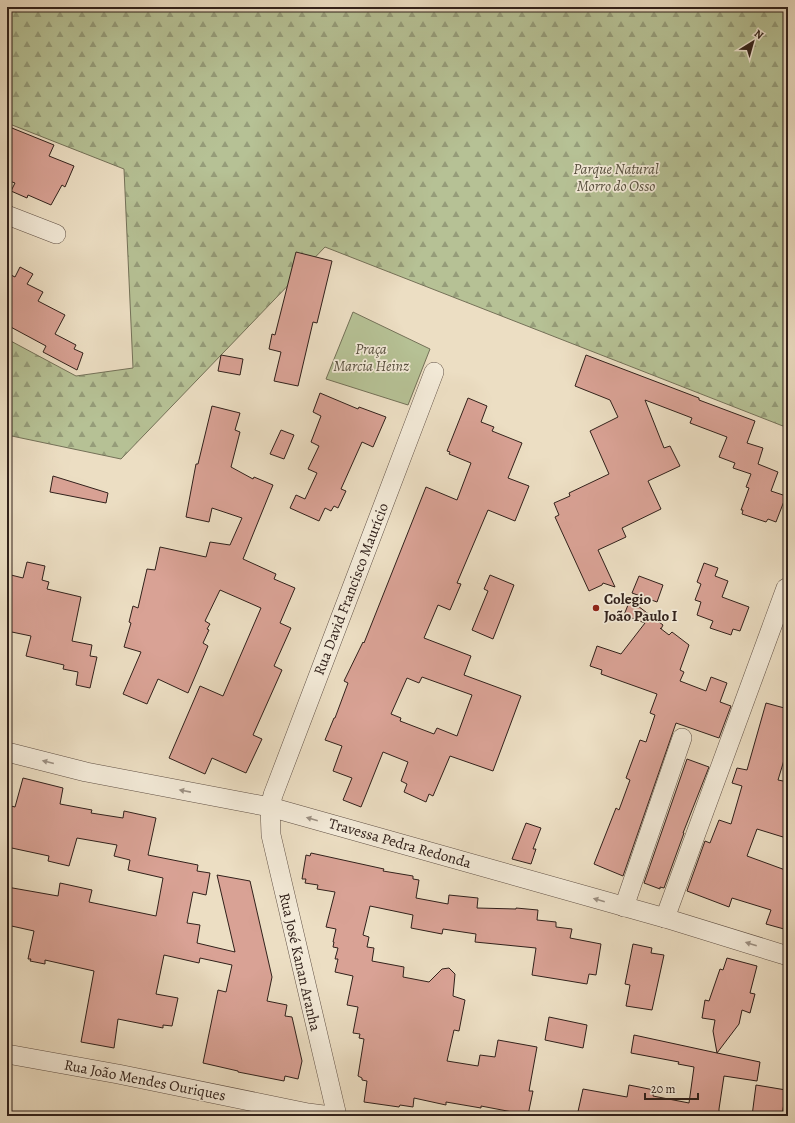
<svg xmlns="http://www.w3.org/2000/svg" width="795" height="1123" viewBox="0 0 795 1123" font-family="Alegreya,serif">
	<defs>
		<pattern id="forest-firs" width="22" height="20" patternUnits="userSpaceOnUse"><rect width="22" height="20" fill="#b6c195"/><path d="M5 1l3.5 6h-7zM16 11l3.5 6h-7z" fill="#959c79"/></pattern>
	</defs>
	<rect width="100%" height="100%" fill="#ecdec3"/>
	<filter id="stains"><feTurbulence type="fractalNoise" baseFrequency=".005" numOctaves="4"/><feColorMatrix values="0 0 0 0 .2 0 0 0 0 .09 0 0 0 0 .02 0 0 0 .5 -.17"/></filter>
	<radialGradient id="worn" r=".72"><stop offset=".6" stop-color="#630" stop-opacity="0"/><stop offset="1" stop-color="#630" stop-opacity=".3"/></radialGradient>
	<!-- green -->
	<polygon fill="#b6c195" stroke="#747158" points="353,312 430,349 408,405 326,379"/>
	<!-- forest -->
	<polygon fill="url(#forest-firs)" stroke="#747158" points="7,7 788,7 788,428 325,247 121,459 7,435 7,339 76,376 133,368 124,169 7,123"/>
	<!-- building -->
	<g fill="#d9a295" stroke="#31211b" fill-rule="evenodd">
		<polygon points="7,126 54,145 49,156 74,166 65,187 62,185 51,205 28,195 27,198 11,191 15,183 7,180"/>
		<polygon points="296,252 332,261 317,323 313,322 298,386 274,381 281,352 269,349 272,334 275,335"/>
		<polygon points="20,267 33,274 27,284 43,292 38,301 65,315 55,334 76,345 74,349 83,353 77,370 43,352 46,346 7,325 7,273 15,277"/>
		<polygon points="221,355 243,359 240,375 218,371"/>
		<polygon points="586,355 699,398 699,400 755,421 747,443 763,448 758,464 778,472 771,491 786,496 776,522 768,519 766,522 742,514 743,510 741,510 749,488 746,487 751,474 733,468 735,463 719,457 727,437 690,423 692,418 645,400 664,448 670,446 680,466 648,481 661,509 622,528 626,537 598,550 615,587 603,583 602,585 589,591 555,517 559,515 554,503 570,496 569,493 609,474 590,431 618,417 610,400 575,386"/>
		<polygon points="320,393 358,409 359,407 386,417 373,447 362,442 341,489 346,491 338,508 334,506 331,511 325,508 319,521 290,508 296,495 305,499 317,473 308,469 319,446 311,442 321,416 313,412"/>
		<path d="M468 398 487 406 481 422 494 427 492 431 522 443 508 478 529 486 515 521 488 510 457 583 461 584 450 610 438 605 424 638 471 656 464 675 521 696 493 771 450 756 433 796 429 794 426 802 404 792 407 784 401 781 408 762 383 752 361 807 343 800 352 778 333 771 342 746 325 740 334 718H335L348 683 344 681 363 642 364 643 426 487 457 500 471 463 449 454 450 452 447 451ZM422 677 472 695 457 736 437 728 434 734 400 721 401 718 391 714 407 678 419 683Z"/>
		<polygon points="212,406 240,413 235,430 240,432 231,467 253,479 254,477 273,485 243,559 276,574 274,579 295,588 280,623 291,628 274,666 282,670 253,735 262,739 246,773 212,758 205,774 169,758 200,686 223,696 261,608 220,590 205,621 210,624 207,629 209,630 203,643 208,646 188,693 158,679 147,704 123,694 141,652 124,647 131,623 129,622 133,606 138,608 147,569 155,570 160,547 206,557 210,542 230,545 242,518 212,508 209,522 186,517 196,464 198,464"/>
		<polygon points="281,430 294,435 284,459 270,454"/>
		<polygon points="53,476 108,493 106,503 50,492"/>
		<polygon points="27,562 45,566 42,580 49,582 47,589 81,597 72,641 92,645 90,656 97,657 90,688 76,685 78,672 63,669 64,665 26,656 31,636 7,631 7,574 23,578"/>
		<polygon points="704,563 718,568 715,576 728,581 722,597 749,607 740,631 733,629 731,635 710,628 713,621 697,615 701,602 695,600 701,584 697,582"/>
		<polygon points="490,575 514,585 493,639 472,630 488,591 484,589"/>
		<polygon points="639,576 663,585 657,602 632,593"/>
		<polygon points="630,600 663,625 661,629 660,628 669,635 672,632 689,645 680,670 684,672 680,681 706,691 711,677 727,683 720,702 731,706 719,738 676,723 623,876 594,864 616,808 619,810 630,780 626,778 640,740 646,742 655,715 650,713 657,694 601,674 602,670 590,666 597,646 621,654 645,623 624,615"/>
		<polygon points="766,703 788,709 788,747 778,780 788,782 788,824 783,837 757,829 747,856 788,871 788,917 784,929 766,924 771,910 732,898 729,907 687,891 705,841 710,843 719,820 731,824 742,786 732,783 737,768 747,770"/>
		<polygon points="687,759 709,767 683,833 684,833 664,888 660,887 660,889 644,883"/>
		<polygon points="23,778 63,788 60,804 92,810 91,813 123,818 124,811 156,818 148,855 198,865 197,871 210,873 206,895 193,892 187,923 200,925 197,943 235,952 217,875 250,881 272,977 267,1001 287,1005 285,1016 292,1017 302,1061 298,1079 285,1076 284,1081 238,1072 238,1071 203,1063 218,990 226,992 232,965 200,958 199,963 164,955 156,994 178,998 172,1026 163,1025 163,1028 118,1019 114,1048 81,1042 94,971 45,960 45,964 30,961 31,959 28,959 34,931 7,925 7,887 58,896 60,883 92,890 89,902 156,916 163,878 128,870 130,860 114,856 117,845 77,838 69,866 48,861 49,856 7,847 7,805 15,807"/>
		<polygon points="526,823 541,828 533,849 536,849 531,864 512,859"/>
		<polygon points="311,853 384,869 383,871 413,876 413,879 419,880 416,898 448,904 449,895 478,898 477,908 516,909 516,908 538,910 537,920 556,922 556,927 572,929 570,938 601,944 596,975 589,974 587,984 563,980 532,975 536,948 475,942 476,934 443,929 442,934 411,928 413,915 370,906 363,935 369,937 367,947 374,948 372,961 404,967 403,977 429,982 442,969 449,968 455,974 453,996 465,1000 459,1031 454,1030 447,1061 478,1066 480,1055 495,1057 498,1040 537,1047 529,1091 533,1091 528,1115 481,1106 481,1108 446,1102 446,1105 414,1098 413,1107 400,1105 399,1107 364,1102 367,1081 362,1080 362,1078 358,1076 364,1039 359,1038 360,1034 353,1033 358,1007 347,1005 353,976 335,972 338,959 335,959 338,948 333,947 334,942 333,942 336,929 326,927 335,892 317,889 318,885 305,883 306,879 302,879 306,855 310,856"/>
		<polygon points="633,944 652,948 651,953 664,955 652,1010 626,1006 630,985 625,984"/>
		<polygon points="727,958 757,966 750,993 755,994 750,1013 742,1010 739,1024 717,1053 760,1062 757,1081 724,1076 719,1109 719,1116 577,1116 583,1089 627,1097 629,1085 654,1090 653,1096 689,1103 694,1067 678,1064 679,1062 631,1053 634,1035 717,1053 713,1031 715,1020 702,1018 705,1000 709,1001 720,969 723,970"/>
		<polygon points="549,1017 587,1025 583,1048 545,1040"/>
		<polygon points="756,1085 786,1090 782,1116 752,1116"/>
	</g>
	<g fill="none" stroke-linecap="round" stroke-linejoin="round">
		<defs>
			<g id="minor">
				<polyline points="7,215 56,234"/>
				<polyline points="7,752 86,772 270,807 665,918 788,956"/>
				<polyline points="624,907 682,738"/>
				<polyline points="665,918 786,588"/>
				<polyline points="7,1054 118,1074 308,1113 331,1116"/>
				<polyline points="337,1116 271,835 270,807 273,795 434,372"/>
			</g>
		</defs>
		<!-- minor casing -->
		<use href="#minor" stroke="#605045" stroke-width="20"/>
		<!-- minor -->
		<use href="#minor" stroke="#f3ead8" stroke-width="19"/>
	</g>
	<!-- one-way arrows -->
	<defs><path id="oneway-solid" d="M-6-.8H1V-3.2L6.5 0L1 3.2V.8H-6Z"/></defs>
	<g fill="#9c9083">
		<use href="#oneway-solid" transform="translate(48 762) rotate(-166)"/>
		<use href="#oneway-solid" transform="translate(185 791) rotate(-169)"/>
		<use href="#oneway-solid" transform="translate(312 819) rotate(-164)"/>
		<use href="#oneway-solid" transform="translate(599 900) rotate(-164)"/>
		<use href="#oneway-solid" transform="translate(751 944) rotate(-163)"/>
	</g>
	<!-- markers -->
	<circle fill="#8f2418" stroke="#f3ead8" stroke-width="1.5" cx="596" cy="608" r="4"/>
	<g text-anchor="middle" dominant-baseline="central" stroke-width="3.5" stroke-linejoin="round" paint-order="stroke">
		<!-- park labels -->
		<g font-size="15" font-style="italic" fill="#595140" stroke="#f3ead8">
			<text x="616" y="169">Parque Natural<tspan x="616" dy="17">Morro do Osso</tspan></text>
			<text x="371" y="349">Praça<tspan x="371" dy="17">Marcia Heinz</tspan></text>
		</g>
		<!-- street labels -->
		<g font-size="15" fill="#31211b" stroke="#f3ead8">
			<text transform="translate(351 589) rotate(-69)">Rua David Francisco Maurício</text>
			<text transform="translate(400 843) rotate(16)">Travessa Pedra Redonda</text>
			<text transform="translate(300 962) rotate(77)">Rua José Kanan Aranha</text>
			<text transform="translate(145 1080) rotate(11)">Rua João Mendes Ouriques</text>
		</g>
		<!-- poi labels -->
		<g font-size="15" font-weight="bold" fill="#31211b" stroke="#f3ead8" text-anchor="start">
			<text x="604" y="599">Colegio<tspan x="604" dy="17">João Paulo I</tspan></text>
		</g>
	</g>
	<!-- margin -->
	<rect width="795" height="1123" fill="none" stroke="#ecdec3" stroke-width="24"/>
	<rect x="8" y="8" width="779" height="1107" fill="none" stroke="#31211b" stroke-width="2"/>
	<rect x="12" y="12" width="771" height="1099" fill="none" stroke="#31211b"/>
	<!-- north arrow -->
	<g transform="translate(753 42) rotate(37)" stroke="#f3ead8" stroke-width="3" paint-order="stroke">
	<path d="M0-3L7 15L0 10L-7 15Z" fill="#31211b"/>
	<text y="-6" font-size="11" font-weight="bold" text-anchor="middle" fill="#31211b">N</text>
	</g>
	<!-- scale -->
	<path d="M645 1093v6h53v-6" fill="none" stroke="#31211b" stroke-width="2"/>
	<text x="651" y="1093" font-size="12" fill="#31211b" stroke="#f3ead8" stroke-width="3" paint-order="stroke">20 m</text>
	<rect width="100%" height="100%" filter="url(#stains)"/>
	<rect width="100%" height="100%" fill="url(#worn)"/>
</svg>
